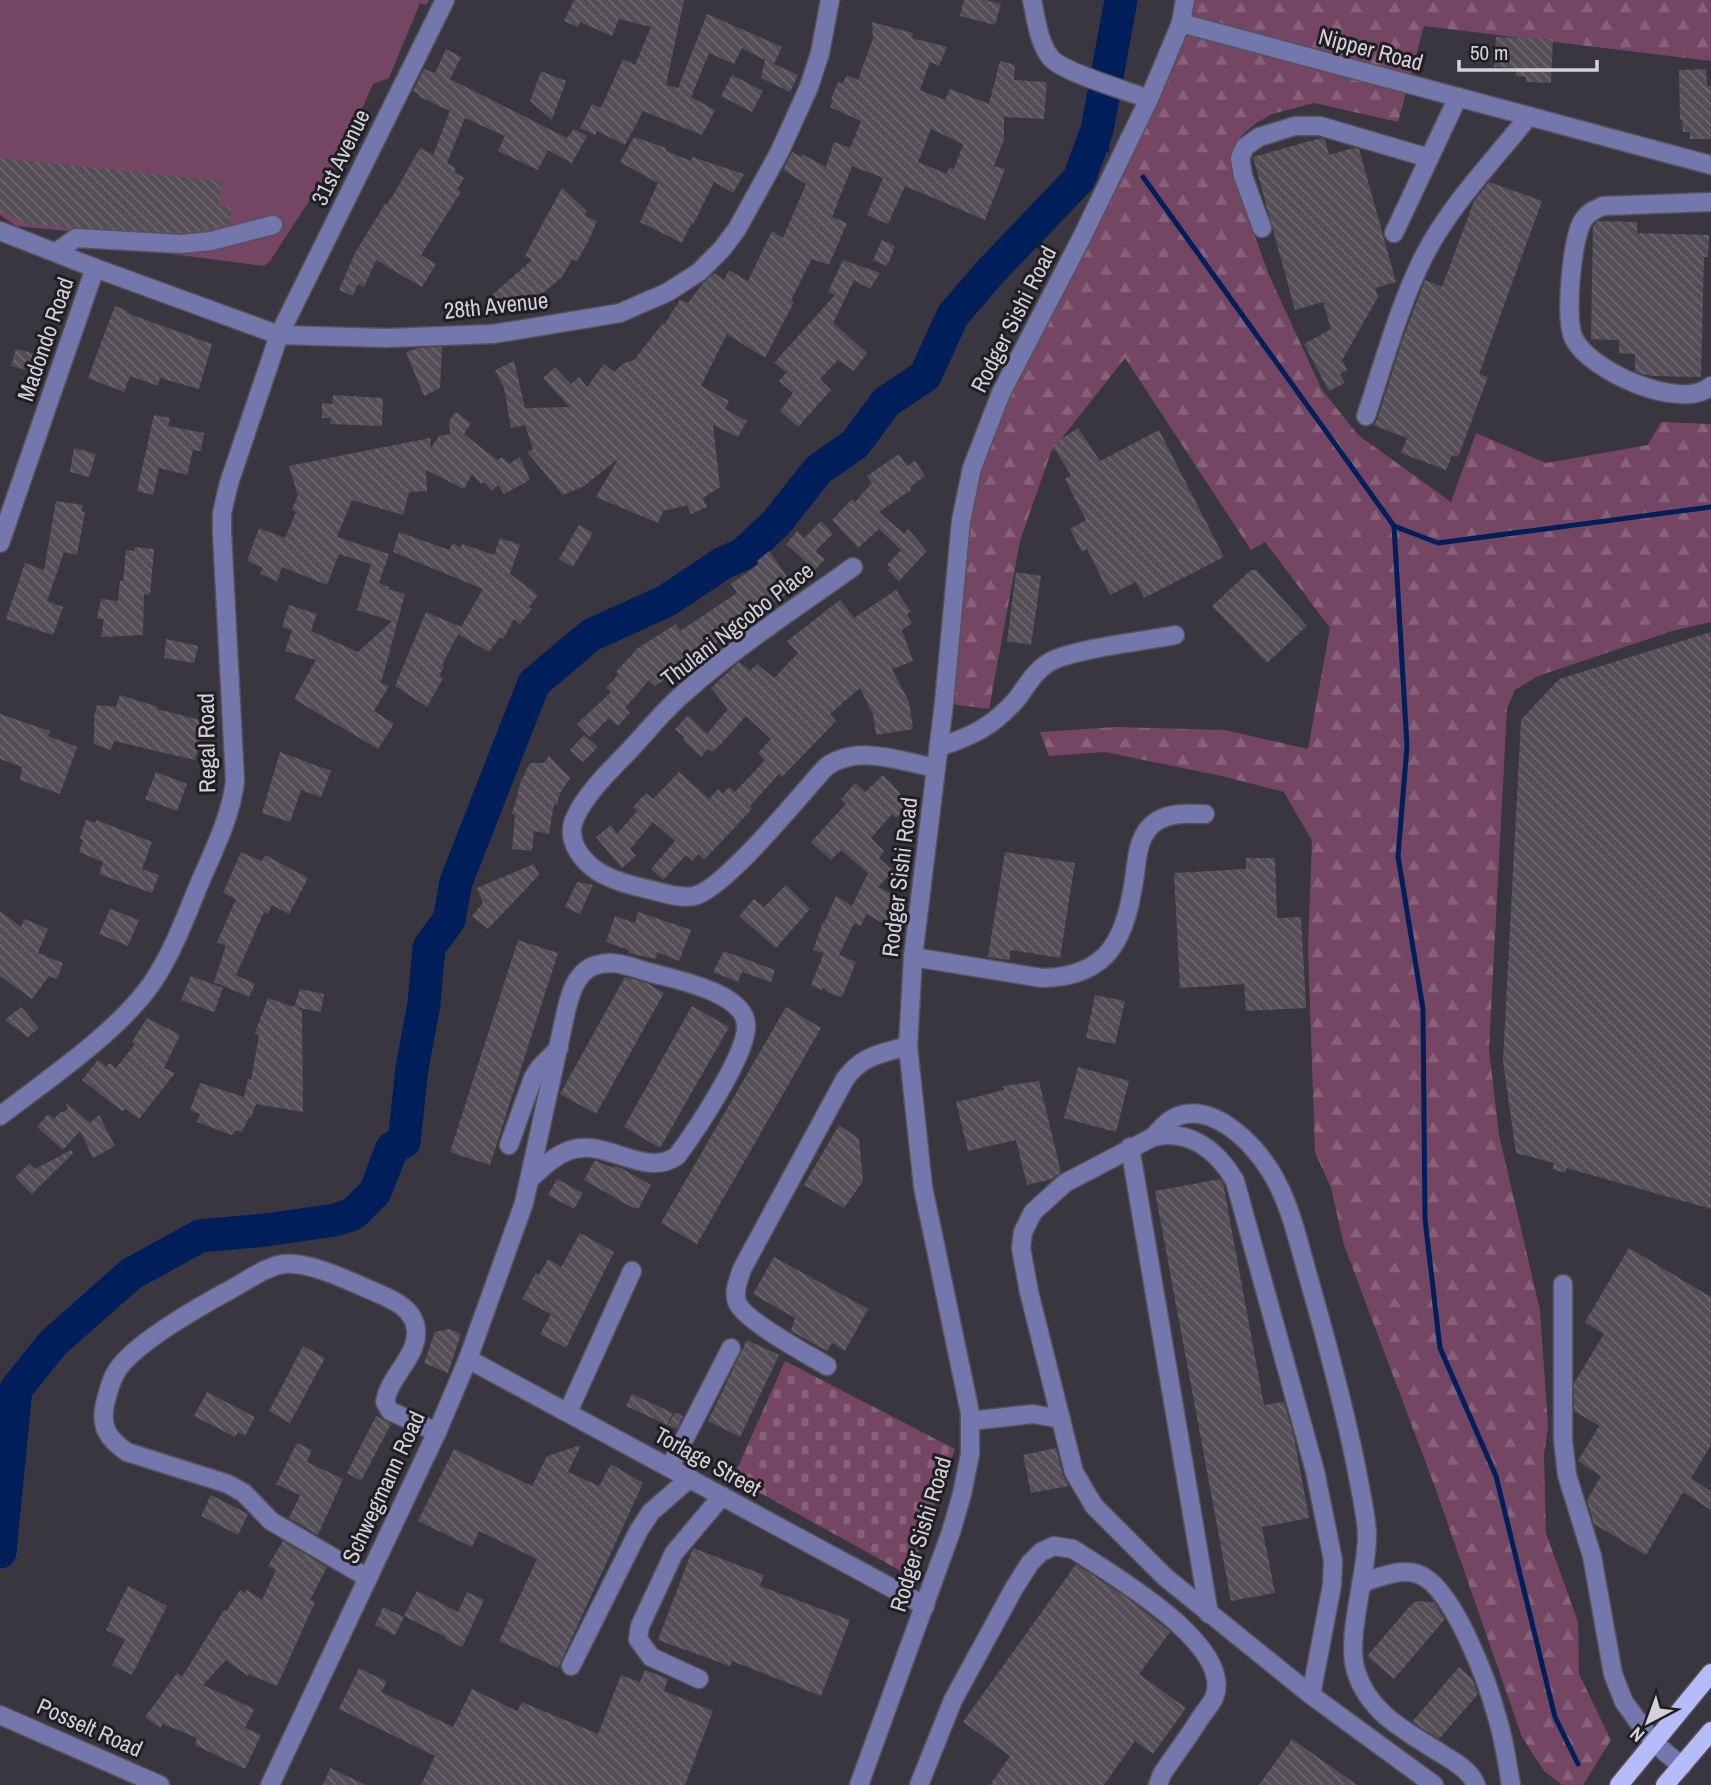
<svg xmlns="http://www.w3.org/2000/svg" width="1711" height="1785" viewBox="0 0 1711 1785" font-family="'Archivo Narrow',sans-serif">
	<defs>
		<pattern id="forest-firs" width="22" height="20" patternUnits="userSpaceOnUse" patternTransform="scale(1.75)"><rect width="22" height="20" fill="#744664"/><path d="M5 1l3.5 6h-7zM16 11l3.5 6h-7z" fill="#876079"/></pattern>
		<pattern id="cemetery-stones" width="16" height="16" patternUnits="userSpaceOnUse" patternTransform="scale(1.75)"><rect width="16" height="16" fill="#744664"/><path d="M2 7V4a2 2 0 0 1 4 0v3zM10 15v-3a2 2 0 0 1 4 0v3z" fill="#876079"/></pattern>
		<pattern id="building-back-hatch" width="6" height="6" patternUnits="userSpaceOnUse" patternTransform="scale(1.75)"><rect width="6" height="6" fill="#564e57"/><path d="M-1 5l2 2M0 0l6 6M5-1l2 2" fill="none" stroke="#6d676e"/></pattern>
	</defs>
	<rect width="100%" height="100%" fill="#393640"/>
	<!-- grass -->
	<polygon fill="#744664" points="0,0 429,0 426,5 420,3 389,78 373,84 360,113 362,120 332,173 317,189 270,261 264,266 140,250 141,238 16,226 0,215"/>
	<!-- forest -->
	<polygon fill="url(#forest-firs)" points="1186,0 1711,0 1711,61 1424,26 1398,122 1314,103 1272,114 1255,124 1241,136 1234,151 1238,190 1269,275 1322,390 1358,435 1451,502 1476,433 1546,463 1648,445 1661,422 1711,424 1711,622 1672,631 1538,676 1515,690 1507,708 1489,1049 1499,1135 1540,1310 1548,1427 1544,1455 1546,1533 1578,1622 1579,1674 1611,1740 1583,1785 1562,1785 1544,1771 1522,1737 1436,1490 1344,1245 1331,1188 1315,1152 1308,946 1312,841 1284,792 1226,777 1105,752 1049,756 1040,732 1116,727 1225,730 1308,749 1330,628 1265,542 1251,550 1125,358 1051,452 1020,541 989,709 944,703 972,469"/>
	<!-- cemetery -->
	<polygon fill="url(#cemetery-stones)" points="785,1361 955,1449 910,1576 733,1478"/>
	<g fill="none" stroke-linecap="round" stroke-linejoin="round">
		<!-- stream -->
		<g stroke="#001e5a" stroke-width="5">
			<polyline points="1097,130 1107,150"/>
			<polyline points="1143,177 1394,526 1438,543 1711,507"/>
			<polyline points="1394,526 1407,746 1398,856 1423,1009 1425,1219 1440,1348 1496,1476 1555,1717 1578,1764"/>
		</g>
		<!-- river -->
		<polyline stroke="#001e5a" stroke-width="33" points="0,1552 16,1389 53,1343 131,1274 200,1236 266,1230 335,1220 353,1214 375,1192 392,1148 404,1142 412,1068 424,1004 429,947 449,920 456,882 534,683 591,635 666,601 723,563 743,554 776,523 819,469 855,444 886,402 925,376 953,315 990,272 1079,179 1097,130 1121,0"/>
	</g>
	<!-- building -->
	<g fill="url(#building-back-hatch)" fill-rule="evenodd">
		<polygon points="574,0 684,0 666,85 678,88 707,14 782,47 774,64 798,75 790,92 761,78 765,60 742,48 734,64 709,53 691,97 715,110 702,135 643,111 625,145 597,131 595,135 580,128 592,104 601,108 623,59 635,65 651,27 619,19 612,36 580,22 578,27 564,21"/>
		<polygon points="964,0 985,0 1001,4 995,25 960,16"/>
		<path d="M872 22 913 33 912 38 947 47 939 66 930 62 920 90 945 100 950 89 989 104 1000 61 1015 65 1014 80 1047 82 1044 119 1004 117V139L994 166 1005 169 985 220 905 186 888 224 867 215 883 178 852 166 832 217 847 223 829 265 812 259 791 300 794 302 765 358 727 334 701 386 729 401 725 409 747 421 738 437 713 425 720 487 703 498 707 507 691 514 687 505 663 511 658 523 596 497 618 459 584 486 563 495 527 452 533 449 525 425 511 428 504 388 495 370 514 361 525 408 570 407 543 378 555 367 571 384 579 377 587 387 604 364 614 372 624 363 634 360 663 323 664 325 680 300 688 303 702 284 714 273 724 280 729 270 748 281 772 231 783 238 806 184 783 170 792 152 801 157 802 154 826 167 834 142 850 148 861 121 830 107 833 100 831 99 838 82 842 84 847 75 858 80 873 38ZM931 129 963 144 954 169 949 167 947 174 918 162Z"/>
		<polygon points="1496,37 1553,39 1551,83 1526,82 1526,77 1516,76 1516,68 1494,67"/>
		<polygon points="446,49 461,57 450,79 567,138 574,129 587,136 572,163 548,150 538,170 498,151 505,136 465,118 447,163 456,168 454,172 464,178 457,190 461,192 421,255 436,264 422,287 376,260 364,287 358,284 353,296 339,290 355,253 385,204 387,204 395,192 420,148 433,155 450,111 418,96 420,95 413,91 424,69 435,73"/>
		<polygon points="1706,69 1707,86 1711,86 1711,139 1690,139 1690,132 1683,132 1682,120 1680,120 1679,70"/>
		<polygon points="541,71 566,81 552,120 530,101"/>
		<polygon points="732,75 763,91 752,112 721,96"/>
		<polygon points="634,137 666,148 666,151 691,161 692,157 744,174 733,193 714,182 693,225 691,224 682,243 640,222 658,183 620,162"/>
		<polygon points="1321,138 1325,139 1329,155 1354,148 1359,149 1396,282 1375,288 1378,297 1342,360 1347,370 1340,374 1345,383 1329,391 1304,344 1331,329 1323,302 1295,310 1253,157"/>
		<polygon points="0,158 222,181 219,206 231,207 229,225 217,224 217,228 209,230 181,233 72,228 25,223 0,211"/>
		<polygon points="1489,182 1542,201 1479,374 1488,377 1458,457 1452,455 1446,470 1401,453 1407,438 1373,425 1377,420 1403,338 1425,280 1442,287 1474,201"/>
		<polygon points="562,188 587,211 585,215 587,217 597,221 589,240 577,261 572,259 563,276 528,306 522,301 509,312 493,294 532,260 525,256"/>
		<polygon points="1598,221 1637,222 1637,233 1709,235 1708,257 1704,257 1701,377 1654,376 1641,374 1635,371 1635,354 1619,353 1619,340 1591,339 1593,226"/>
		<polygon points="882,240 895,246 887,266 873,260"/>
		<polygon points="843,260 880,273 870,289 854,280 833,323 867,353 854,371 838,360 820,379 831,390 798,427 780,411 793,393 779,381 787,372 774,363 835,295 828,292"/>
		<polygon points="115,306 128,311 127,313 212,344 199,389 160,378 158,386 130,376 124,392 88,378"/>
		<polygon points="442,347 440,388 424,396 406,352 418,348"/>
		<polygon points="16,349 36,354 32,371 11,366"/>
		<polygon points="333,395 383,398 382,426 330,424 331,418 322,418 322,403 332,404"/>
		<polygon points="456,412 471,423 464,434 497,460 502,457 509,464 520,457 530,480 504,494 498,485 492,491 484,482 481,484 472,474 464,489 426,470 427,491 409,492 403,515 352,500 337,537 389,554 379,583 389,587 388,589 405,594 381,683 389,686 374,711 394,724 378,749 294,699 316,660 285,651 292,630 282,627 289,605 317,614 311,631 358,652 392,621 357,610 371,564 339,554 327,585 282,567 277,581 260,574 263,568 247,561 259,528 285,538 296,512 292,509 298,495 289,466 430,438 431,448 439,436 450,434 449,421"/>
		<polygon points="154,415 170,418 168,426 204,433 201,451 193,450 187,475 159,468 153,495 137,491"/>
		<polygon points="1078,428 1100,461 1159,430 1224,557 1144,598 1136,582 1110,595 1087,549 1082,552 1070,529 1086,520 1065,479 1071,475 1052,445"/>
		<polygon points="74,448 96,454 89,477 70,472"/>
		<polygon points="899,454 907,466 915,461 925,476 911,486 911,490 879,512 904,534 908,529 927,551 899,581 888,570 891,568 887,565 901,550 879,529 858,548 832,520 852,499 855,502 872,483 867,476"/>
		<polygon points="56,501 83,505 81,511 85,512 77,555 64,552 47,601 63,607 53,635 6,619 25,563 44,570"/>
		<polygon points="821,521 833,534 817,549 816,552 825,559 815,570 786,544 797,531 804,538"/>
		<polygon points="579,525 593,533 573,567 559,559"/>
		<polygon points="399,532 449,550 453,543 460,548 462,544 494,555 500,538 520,545 510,574 538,595 529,607 532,609 520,624 514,619 503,639 500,637 489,652 458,634 442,665 444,666 439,676 443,678 427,707 395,686 426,612 461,627 483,589 393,552"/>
		<polygon points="135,547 154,549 150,595 144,594 143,635 101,637 104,619 97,618 101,599 118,601 120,581 123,581 126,550 134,551"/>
		<polygon points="769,551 795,588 655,686 649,680 625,708 630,713 618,726 609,718 590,737 577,724 611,692 606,688 619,674 616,672 638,648 676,624 680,631 737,593 731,584 759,564 757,561"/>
		<polygon points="1251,570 1256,570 1307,626 1267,663 1212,606"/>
		<polygon points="1016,572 1041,576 1031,645 1007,641"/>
		<polygon points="896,590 911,612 907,614 912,623 902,630 913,661 892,669 909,702 913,729 876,735 873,714 860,688 830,714 836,721 782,777 779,774 750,806 752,809 704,860 698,854 693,861 686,855 663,880 651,869 675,841 653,822 630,849 636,856 622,868 596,837 611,825 617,834 637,811 633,807 646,793 653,799 679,772 709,799 718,789 723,794 729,787 735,792 765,760 758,753 771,739 746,716 722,743 712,752 708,749 701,757 683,740 685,738 675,729 688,715 707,734 728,709 711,688 739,662 750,671 757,664 774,678 798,653 787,641 840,600 854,618"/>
		<polygon points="1711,632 1711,1209 1567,1168 1565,1173 1552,1169 1554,1163 1516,1153 1503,1061 1521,720 1559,679"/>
		<polygon points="166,639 198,646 194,663 164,658"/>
		<polygon points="120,695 158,707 157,709 204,721 195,760 114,741 111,750 94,744 94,717 97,705 116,707"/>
		<polygon points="0,714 50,731 48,736 77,747 60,794 20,780 22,767 0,759"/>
		<polygon points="584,735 598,747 583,762 570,750"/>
		<polygon points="280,752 331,771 321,797 301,790 290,822 262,813"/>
		<polygon points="549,756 570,778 560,793 557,805 554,804 549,834 534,831 532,851 512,849 515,815 512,814 521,781 530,763 544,763"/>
		<polygon points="156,772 187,784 177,811 145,799"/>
		<polygon points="883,775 910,804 896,818 892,814 871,838 884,851 879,858 893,871 878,887 894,895 892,900 898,903 887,925 866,914 861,926 854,923 839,955 856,962 842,997 829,993 823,988 822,990 811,985 824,953 813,950 823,922 824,923 836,896 852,906 868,873 841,850 831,860 811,842 846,804 841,799 855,783 865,792"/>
		<polygon points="86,820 95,823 97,820 152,842 142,869 159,875 152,893 99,874 103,862 79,852 83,840 80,838"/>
		<polygon points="241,852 262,861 265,855 308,878 289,914 272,905 268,914 264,912 236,975 255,984 249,997 214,982 226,946 217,942 236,899 223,893"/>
		<polygon points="1005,852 1075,863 1060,958 1011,950 1009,960 988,957"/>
		<polygon points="1246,858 1275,858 1277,918 1301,917 1306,1008 1246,1011 1244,984 1180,988 1174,873 1246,869"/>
		<polygon points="534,864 539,875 488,929 472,916 483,903 477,888"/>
		<polygon points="577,882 593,885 580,914 565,907"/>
		<polygon points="786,885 810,909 776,948 739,916 754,899 764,907"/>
		<polygon points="110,909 139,920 128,946 99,934"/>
		<polygon points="0,911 21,927 24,919 48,929 38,953 63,963 57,979 49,976 32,999 0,976"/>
		<polygon points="638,912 691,930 679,961 657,952 656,959 628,953 629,950 606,942 615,916 635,923"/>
		<polygon points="518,940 558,953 490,1165 450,1152"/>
		<polygon points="724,951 775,970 771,982 742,972 738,982 713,972"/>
		<polygon points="191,976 223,988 214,1012 181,1000"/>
		<polygon points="625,977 647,983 664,993 596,1114 560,1094"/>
		<polygon points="300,989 324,994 321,1012 295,1007 302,1010 303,1112 256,1104 251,1118 249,1117 242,1132 237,1130 232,1135 197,1122 200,1114 190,1110 200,1083 244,1097 248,1079 251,1080 259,1035 255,1033 268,998 294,1007"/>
		<polygon points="1095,995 1125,1001 1115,1044 1086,1038"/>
		<polygon points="692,1006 729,1027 660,1148 624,1127"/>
		<polygon points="21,1007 39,1028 28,1037 5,1020"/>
		<polygon points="786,1007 821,1028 697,1244 661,1223"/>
		<polygon points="147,1018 180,1035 164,1068 175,1073 139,1119 126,1109 122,1111 82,1080 98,1060 106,1067 109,1063 116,1068 135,1044 132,1042"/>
		<polygon points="1078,1067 1129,1081 1116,1132 1064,1118"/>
		<polygon points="1039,1081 1061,1172 1052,1179 1027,1185 1016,1140 968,1151 956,1102 1004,1090 1003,1086"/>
		<polygon points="65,1102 90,1123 99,1115 115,1146 93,1158 80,1131 63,1150 37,1127 48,1114 54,1119 61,1111 63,1113 68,1108"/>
		<polygon points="839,1125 859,1139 863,1181 844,1208 804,1185"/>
		<polygon points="71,1150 73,1153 32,1194 15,1177 29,1164 35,1169"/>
		<polygon points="595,1160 613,1168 614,1166 619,1167 651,1185 639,1208 633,1208 584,1180"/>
		<polygon points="557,1179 583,1193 574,1209 548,1195"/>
		<polygon points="1220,1179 1223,1183 1264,1405 1284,1402 1294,1437 1309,1518 1262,1527 1275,1593 1231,1601 1155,1191"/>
		<polygon points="580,1233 614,1252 566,1348 540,1334 551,1314 522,1299 536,1273 539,1275 548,1259 561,1267"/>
		<polygon points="1629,1248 1711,1297 1711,1445 1691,1478 1711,1491 1711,1510 1683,1492 1646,1555 1594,1524 1587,1500 1601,1476 1578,1461 1599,1426 1574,1411 1574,1383 1604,1334 1585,1322"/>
		<polygon points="774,1257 868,1309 845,1351 832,1343 827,1351 791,1331 795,1318 753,1294"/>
		<polygon points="449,1329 461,1334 448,1373 424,1363 435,1332"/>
		<polygon points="747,1340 779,1355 740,1437 708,1421"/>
		<polygon points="303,1346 325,1358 290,1423 269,1411"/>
		<polygon points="207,1392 255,1417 245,1436 238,1432 235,1437 194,1416"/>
		<polygon points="632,1394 673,1413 667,1425 626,1406"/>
		<polygon points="675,1412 683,1416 677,1429 668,1425"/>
		<polygon points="376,1416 391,1424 361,1481 347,1473"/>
		<polygon points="297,1443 312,1450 307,1462 343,1479 318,1535 289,1518 300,1495 276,1484"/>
		<polygon points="581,1445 568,1472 599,1486 611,1464 643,1483 558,1668 499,1641 537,1559 479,1531 472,1547 418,1521 454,1449 532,1486 547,1456"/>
		<polygon points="1056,1448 1063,1475 1069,1486 1031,1493 1023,1455"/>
		<polygon points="211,1495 248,1514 238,1535 201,1516"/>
		<polygon points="283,1541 327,1567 310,1600 315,1602 277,1686 249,1674 248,1676 226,1660 203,1685 254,1709 245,1728 261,1735 245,1769 195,1745 197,1738 163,1724 160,1728 145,1717 177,1673 182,1677 224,1610 226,1612 240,1590 245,1593 247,1590 262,1600 276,1570 268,1566"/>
		<polygon points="693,1548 764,1575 760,1586 850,1620 821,1696 732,1661 730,1666 658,1640"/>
		<polygon points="1076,1564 1133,1602 1170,1632 1139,1674 1186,1708 1153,1754 1135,1741 1104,1785 990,1785 1010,1756 963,1722"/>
		<polygon points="128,1586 167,1606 132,1675 112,1665 125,1640 106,1630"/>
		<polygon points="417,1591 458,1612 467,1592 484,1600 462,1647 445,1639 446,1637 404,1616"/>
		<polygon points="1417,1601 1434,1602 1445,1619 1394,1679 1367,1656 1411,1605"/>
		<polygon points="383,1607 404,1617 395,1635 375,1625"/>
		<polygon points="1459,1667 1472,1678 1478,1694 1439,1739 1412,1722"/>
		<polygon points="359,1668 387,1682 381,1692 453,1727 472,1689 517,1711 522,1702 598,1734 621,1675 640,1682 645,1670 668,1679 664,1691 713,1711 685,1785 421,1785 435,1756 339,1709"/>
		<polygon points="1292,1739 1357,1785 1259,1785"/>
		<polygon points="330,1768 366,1785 323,1785"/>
	</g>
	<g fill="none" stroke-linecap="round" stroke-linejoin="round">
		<defs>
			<g id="minor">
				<path d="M1032 0C1036 18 1038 41 1050 57 1061 72 1128 91 1149 99"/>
				<polyline points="1181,23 1711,165"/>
				<path d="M1711 202 1603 206C1594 210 1587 213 1582 222 1572 241 1564 320 1574 339 1590 371 1681 412 1711 386"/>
				<polyline points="1262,228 1243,176 1240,158 1245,147 1259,137 1295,126 1320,126 1429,158"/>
				<polyline points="0,231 95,268 279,335 387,338 493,334 620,313 668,292 699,272 722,249 737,229 779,153 809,87 820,53 830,0"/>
				<polyline points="1394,233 1458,97"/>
				<polyline points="56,252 76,238 181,244 211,241 273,225"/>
				<path d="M1366 416C1384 362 1399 305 1425 254 1451 204 1494 160 1529 116"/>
				<polyline points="0,543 95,268"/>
				<path d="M853 567C796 608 735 647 683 694 663 711 646 733 628 752 611 769 584 796 575 818 566 837 578 856 593 868 607 879 629 885 647 889 661 892 679 899 694 896 725 889 800 795 826 767 857 744 900 761 936 768"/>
				<path d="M939 747C972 736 992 727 1016 700 1026 687 1034 672 1048 663 1070 649 1146 641 1175 635"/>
				<path d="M913 957 1042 978C1112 977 1126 935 1135 874 1137 855 1139 832 1157 821 1172 812 1188 814 1205 814"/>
				<path d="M0 1116C47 1080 119 1031 152 983 173 952 186 916 200 882 214 850 231 816 235 781L222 533V513L229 483 279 335 445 0"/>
				<path d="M1153 1137C1159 1131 1165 1123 1172 1119 1209 1098 1253 1142 1271 1172 1290 1203 1298 1241 1308 1276 1326 1339 1343 1402 1356 1466 1360 1489 1366 1512 1367 1534 1368 1573 1345 1637 1356 1671 1369 1715 1410 1733 1445 1756 1457 1763 1471 1772 1476 1785"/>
				<polyline points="509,1145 533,1078 540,1067 559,1048"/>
				<polyline points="1130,1147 1209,1614"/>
				<polyline points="1563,1284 1563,1440 1567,1475 1592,1556 1613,1674 1624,1702 1654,1743 1682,1766"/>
				<polyline points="468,1359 925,1606"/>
				<path d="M827 1366C809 1355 743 1320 737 1302 733 1291 739 1279 742 1269L845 1079C863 1055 880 1054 908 1046"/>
				<polyline points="568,1412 632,1271"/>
				<polyline points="970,1421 1033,1414 1061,1419"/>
				<polyline points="670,1467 731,1348"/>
				<path d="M368 1578 271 1521 244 1493 228 1484 127 1452C108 1439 100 1427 105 1404 108 1392 111 1379 118 1369 136 1343 197 1308 226 1292 244 1283 264 1267 284 1264 310 1261 351 1282 375 1292 393 1300 414 1308 416 1330 418 1357 389 1376 385 1402L390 1411 437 1432"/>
				<path d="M1361 1583C1380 1577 1400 1568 1418 1574 1453 1586 1488 1683 1497 1717 1504 1739 1507 1762 1511 1785"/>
				<polyline points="571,1666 639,1530 651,1512 690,1478"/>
				<polyline points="699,1679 651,1657 638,1639 640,1626 674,1553 722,1496"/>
				<path d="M1311 1695 1332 1585 1333 1560 1315 1471 1235 1181C1218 1151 1189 1128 1153 1137L1065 1183 1033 1212 1023 1232 1021 1248 1029 1292 1074 1472 1094 1506 1165 1577 1311 1695 1434 1785"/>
				<polyline points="0,1715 160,1785"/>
				<path d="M270 1785 437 1432 468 1359 524 1203C538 1138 553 1073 567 1007 571 992 576 975 591 967 596 965 606 963 611 963 623 963 637 969 648 972 673 979 745 992 746 1025 748 1053 695 1132 677 1156 644 1179 604 1136 568 1151 552 1157 541 1169 529 1180"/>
				<polyline points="859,1785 951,1532 962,1494 970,1454 970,1413 923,1187 908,1046 913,957 944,703 961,521 972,468 1001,393 1081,239 1149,99 1181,23 1185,0"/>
				<path d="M919 1785 953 1700 1013 1590 1030 1563 1041 1552 1054 1546 1073 1549C1109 1573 1236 1645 1214 1698 1210 1706 1203 1713 1199 1720 1187 1739 1174 1756 1162 1774L1158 1785"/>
			</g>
			<g id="major">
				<polyline points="1619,1785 1711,1673"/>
				<polyline points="1665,1785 1711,1731"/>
			</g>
		</defs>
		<!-- minor casing -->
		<use href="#minor" stroke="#55525b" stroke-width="21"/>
		<!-- major casing -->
		<use href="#major" stroke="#55525b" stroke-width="21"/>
		<!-- minor -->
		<use href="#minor" stroke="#7477ab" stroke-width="18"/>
		<!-- major -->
		<use href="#major" stroke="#b6bbfa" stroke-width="18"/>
	</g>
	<g text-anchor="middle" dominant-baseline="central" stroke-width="6" stroke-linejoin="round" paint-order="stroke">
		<!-- street labels -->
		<g font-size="23" fill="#d4d2d8" stroke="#201e23">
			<text transform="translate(1371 49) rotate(15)">Nipper Road</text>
			<text transform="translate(340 157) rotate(-64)">31st Avenue</text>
			<text transform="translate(496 305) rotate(-6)">28th Avenue</text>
			<text transform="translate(1013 319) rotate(-63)">Rodger Sishi Road</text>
			<text transform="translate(45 339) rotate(-71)">Madondo Road</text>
			<text transform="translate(737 624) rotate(-38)">Thulani Ngcobo Place</text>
			<text transform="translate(206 743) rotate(-91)">Regal Road</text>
			<text transform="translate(899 877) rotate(-83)">Rodger Sishi Road</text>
			<text transform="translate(708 1461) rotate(29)">Torlage Street</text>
			<text transform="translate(383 1487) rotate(-65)">Schwegmann Road</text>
			<text transform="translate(920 1534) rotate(-73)">Rodger Sishi Road</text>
			<text transform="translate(90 1727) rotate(24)">Posselt Road</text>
		</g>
	</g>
	<!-- north arrow -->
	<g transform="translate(1648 1722) rotate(221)" stroke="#201e23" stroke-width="5" paint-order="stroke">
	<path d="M0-5L12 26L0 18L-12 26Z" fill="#d4d2d8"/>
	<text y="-10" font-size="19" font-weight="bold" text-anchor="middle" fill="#d4d2d8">N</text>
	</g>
	<!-- scale -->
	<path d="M1459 60v10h138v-10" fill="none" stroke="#d4d2d8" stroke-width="3.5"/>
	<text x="1470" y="60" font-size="21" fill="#d4d2d8" stroke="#201e23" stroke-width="5" paint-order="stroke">50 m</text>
</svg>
